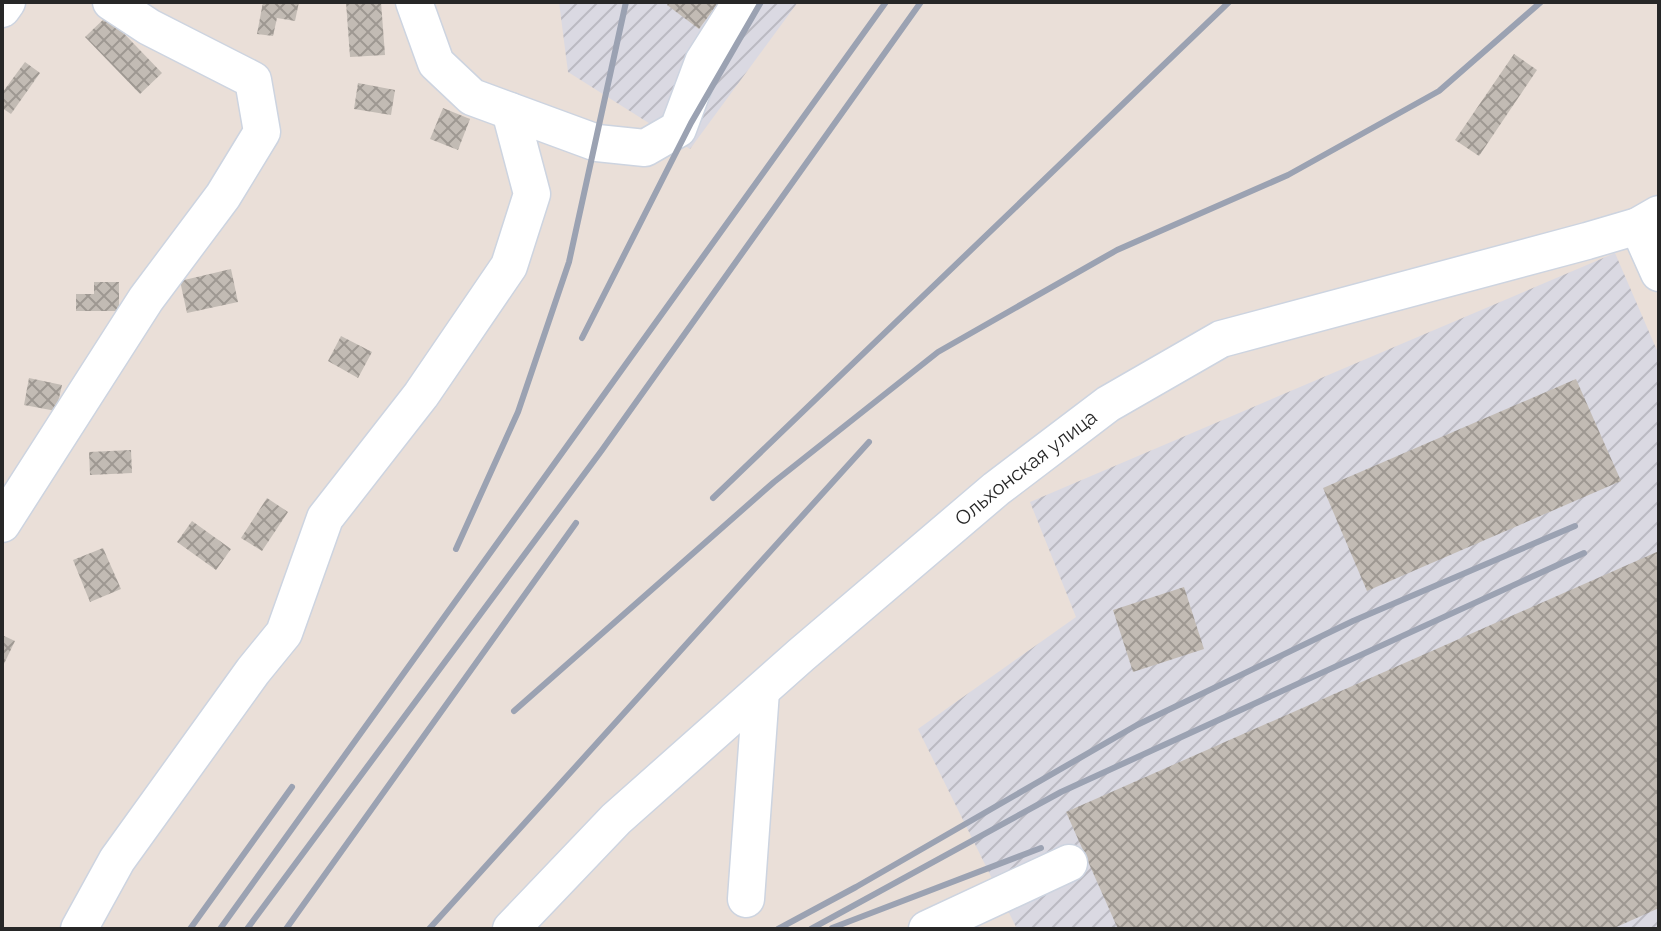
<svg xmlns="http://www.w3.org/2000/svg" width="1661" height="931" viewBox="0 0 1661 931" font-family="Raleway,sans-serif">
	<defs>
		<pattern id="industrial-furrows" width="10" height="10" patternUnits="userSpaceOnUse" patternTransform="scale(2)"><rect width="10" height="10" fill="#dad9e2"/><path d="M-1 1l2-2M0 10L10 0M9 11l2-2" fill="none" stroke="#bbbac2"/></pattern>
		<pattern id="building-cross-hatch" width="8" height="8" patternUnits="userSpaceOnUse" patternTransform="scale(2)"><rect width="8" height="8" fill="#c2bbb4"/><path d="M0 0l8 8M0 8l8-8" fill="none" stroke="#9e9892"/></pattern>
	</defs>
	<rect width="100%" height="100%" fill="#eadfd8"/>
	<!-- industrial -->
	<g fill="url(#industrial-furrows)">
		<polygon points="559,2 798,2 690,149 568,72"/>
		<polygon points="1615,253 1659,355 1659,929 1017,929 918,729 1076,617 1030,502"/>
	</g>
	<!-- building -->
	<g fill="url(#building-cross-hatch)">
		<polygon points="263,2 299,2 295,21 277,18 273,36 257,34"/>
		<polygon points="346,2 381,2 385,55 350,57"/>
		<polygon points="669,2 719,2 699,29 667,5"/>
		<polygon points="107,16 162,73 140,94 85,37"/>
		<polygon points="1514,54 1537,70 1479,156 1455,140"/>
		<polygon points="25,62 40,73 11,114 2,108 2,93"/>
		<polygon points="358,83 395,90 391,115 354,109"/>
		<polygon points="443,108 470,119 458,150 430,139"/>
		<polygon points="231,269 238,302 187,313 180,281"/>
		<polygon points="94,282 119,282 119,311 76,311 76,294 94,294"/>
		<polygon points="341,336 372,352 358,378 328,361"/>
		<polygon points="29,378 62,385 56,411 24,405"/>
		<polygon points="1576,379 1621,481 1367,591 1323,488"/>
		<polygon points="131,450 132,473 90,475 89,452"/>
		<polygon points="267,498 288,512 262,551 241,538"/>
		<polygon points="192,521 231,549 216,570 177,542"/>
		<polygon points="103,548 121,589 90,602 73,560"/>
		<polygon points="1659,551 1659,908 1612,929 1118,929 1066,812"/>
		<polygon points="1184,587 1204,649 1133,672 1113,610"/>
		<polygon points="2,635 15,641 2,668"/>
	</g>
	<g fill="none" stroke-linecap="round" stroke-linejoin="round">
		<defs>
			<g id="minor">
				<polyline points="414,2 436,63 472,97 597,143 645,148 678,129 703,62 741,2"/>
				<polyline points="2,9 7,2"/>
				<polyline points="1638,226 1659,273"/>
				<polyline points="2,524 146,299 223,196 262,132 253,80 149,27 111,2"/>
				<polyline points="746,899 761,691"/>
				<polyline points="79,929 117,860 253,671 284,633 325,518 421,395 509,266 532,194 510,111"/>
				<path id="s1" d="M511 929 616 819 801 655 996 489 1108 404 1221 339 1587 241 1638 226 1659 214"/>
				<polyline points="927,929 1069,863"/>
			</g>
		</defs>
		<!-- minor casing -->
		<use href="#minor" stroke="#cdd4e0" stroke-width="39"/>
		<!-- minor -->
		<use href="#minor" stroke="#fff" stroke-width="36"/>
		<!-- rail -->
		<g stroke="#9ba2b2" stroke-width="6">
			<polyline points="582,338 691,123 761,2"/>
			<polyline points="713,498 1229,2"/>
			<polyline points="456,549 518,412 569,262 626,2"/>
			<polyline points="514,711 774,482 938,352 1117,250 1288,175 1439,91 1541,2"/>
			<polyline points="832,928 1041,848"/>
			<polyline points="190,929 292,787"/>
			<polyline points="220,929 886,2"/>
			<polyline points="247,929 602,450 921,2"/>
			<polyline points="286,929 576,523"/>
			<polyline points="429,929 869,442"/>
			<polyline points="778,929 856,887 1137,725 1353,621 1575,526"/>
			<polyline points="811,929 1061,792 1584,553"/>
		</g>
	</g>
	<g text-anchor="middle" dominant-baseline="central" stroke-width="7" stroke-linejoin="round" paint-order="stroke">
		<!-- street labels -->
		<g font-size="20" fill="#272727" stroke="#fff">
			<text stroke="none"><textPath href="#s1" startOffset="692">Ольхонская улица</textPath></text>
		</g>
	</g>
	<!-- border -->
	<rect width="1661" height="931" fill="none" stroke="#272727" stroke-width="8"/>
</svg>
